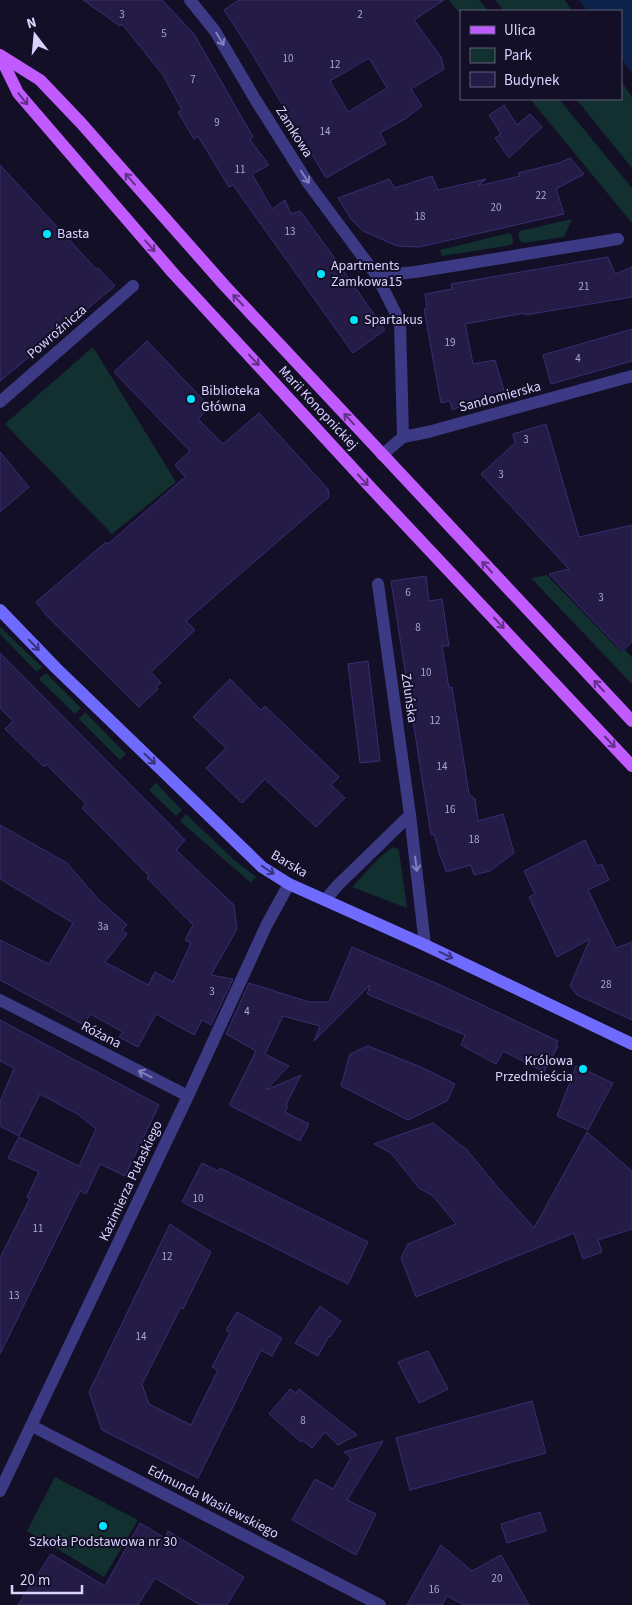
<svg xmlns="http://www.w3.org/2000/svg" width="632" height="1605" viewBox="0 0 632 1605" font-family="'Source Sans 3',sans-serif">
	<rect width="100%" height="100%" fill="#130f26"/>
	<!-- green -->
	<g fill="#12302f">
		<polygon points="449,0 479,0 488,11 461,11 461,15"/>
		<polygon points="495,0 565,0 572,11 504,11"/>
		<polygon points="621,81 632,97 632,168 576,99 621,99"/>
		<polygon points="530,99 559,99 632,188 632,223"/>
		<polygon points="572,219 564,237 523,243 520,241 518,234 520,231"/>
		<polygon points="509,233 512,235 513,243 511,245 442,256 440,250"/>
		<polygon points="93,347 176,482 112,534 5,424"/>
		<polygon points="547,575 621,652 625,650 632,657 632,684 531,578"/>
		<polygon points="0,627 42,667 37,672 0,634"/>
		<polygon points="46,673 81,708 75,714 39,679"/>
		<polygon points="85,712 126,754 120,760 79,719"/>
		<polygon points="156,783 182,810 176,816 149,790"/>
		<polygon points="186,814 233,859 256,877 251,883 180,821"/>
		<polygon points="393,847 398,849 399,851 407,908 352,887 380,857"/>
		<polygon points="55,1477 138,1520 104,1577 27,1531"/>
	</g>
	<!-- water -->
	<polygon fill="#0c2248" points="579,0 632,0 632,73 621,58 621,11 587,11"/>
	<!-- building -->
	<g fill="#241b47" stroke="#3b2d73" fill-rule="evenodd">
		<polygon points="83,0 162,0 194,34 253,137 250,140 269,165 252,174 272,209 285,200 291,214 300,211 331,253 385,330 353,353 233,185 229,187 198,136 194,139 178,112 182,110 163,75 122,24 120,26"/>
		<path d="M239 0H444L414 20 441 57 444 69 411 89 422 106 405 119 380 133 386 144 326 178 250 50 224 10ZM369 58 387 88 348 112 330 81Z"/>
		<polygon points="504,105 517,125 530,114 542,127 509,158 495,138 501,134 489,115"/>
		<polygon points="570,158 584,174 556,189 564,214 419,247 397,246 363,231 351,219 338,198 389,179 395,188 432,176 438,190 486,179 478,186 520,176 518,173 559,163"/>
		<polygon points="0,165 97,270 98,268 115,286 0,381"/>
		<polygon points="608,257 615,274 632,267 632,297 525,315 525,313 465,324 473,364 495,360 505,394 497,396 498,399 463,409 462,406 452,410 450,401 441,403 424,309 427,308 425,294 452,289 451,284"/>
		<polygon points="632,329 632,361 551,384 543,355"/>
		<polygon points="147,341 210,407 198,419 223,444 259,413 328,489 329,497 186,621 195,630 151,672 161,683 156,687 158,689 139,707 48,617 36,602 106,542 108,544 185,477 175,465 190,451 114,372"/>
		<polygon points="546,424 579,537 632,525 632,642 622,651 549,574 569,569 481,474 515,443 513,434"/>
		<polygon points="0,452 29,487 0,512"/>
		<polygon points="426,576 429,601 442,599 449,646 442,646 449,688 452,687 469,794 475,799 478,821 503,814 514,853 490,871 474,875 471,865 446,872 442,859 441,859 434,834 431,835 391,581"/>
		<polygon points="0,653 185,840 176,850 234,905 237,929 211,975 233,979 211,1025 202,1020 194,1035 156,1014 138,1047 119,1037 123,1032 90,1014 84,1025 0,980 0,940 49,964 73,923 0,879 0,825 67,863 98,899 127,925 122,930 127,934 105,962 148,985 155,972 173,982 191,943 185,940 193,925 147,878 149,876 82,808 86,804 46,764 44,767 5,729 13,721 0,708"/>
		<polygon points="368,661 380,761 360,763 348,664"/>
		<polygon points="230,679 261,710 265,706 339,777 331,785 345,798 316,827 265,779 242,803 206,768 226,748 193,717"/>
		<polygon points="585,840 597,866 602,864 609,880 588,890 616,948 632,942 632,1020 577,995 570,986 590,939 557,957 529,897 535,894 524,871"/>
		<polygon points="352,947 438,984 558,1041 556,1045 558,1046 544,1072 503,1051 496,1064 461,1045 465,1035 367,994 370,985 314,1041 320,1026 283,1016 265,1054 289,1066 266,1090 301,1075 286,1105 288,1106 285,1112 309,1124 300,1141 229,1105 256,1051 226,1034 249,983 309,1002 329,1002"/>
		<polygon points="0,1020 159,1105 125,1176 100,1164 86,1194 80,1191 0,1354 0,1258 30,1198 27,1197 39,1172 8,1158 19,1137 79,1166 96,1129 79,1115 40,1094 19,1136 0,1126 0,1102 14,1068 0,1061"/>
		<polygon points="368,1046 421,1067 455,1084 447,1101 408,1120 341,1086 350,1054"/>
		<polygon points="576,1066 613,1083 588,1130 557,1116"/>
		<polygon points="433,1123 467,1150 495,1184 534,1228 587,1132 632,1171 632,1229 598,1240 602,1252 583,1259 574,1233 416,1297 401,1258 408,1244 456,1224 433,1196 419,1188 391,1153 374,1144"/>
		<polygon points="202,1163 218,1171 220,1168 368,1242 348,1284 182,1202"/>
		<polygon points="170,1224 211,1252 183,1309 181,1307 142,1384 149,1404 191,1425 218,1370 212,1367 230,1333 226,1330 237,1312 282,1338 272,1356 261,1350 198,1478 102,1430 89,1392"/>
		<polygon points="320,1306 341,1321 330,1337 329,1336 318,1356 295,1343"/>
		<polygon points="428,1351 448,1389 419,1403 398,1362"/>
		<polygon points="290,1389 296,1393 299,1389 357,1435 338,1445 325,1432 312,1448 302,1440 301,1442 269,1414"/>
		<polygon points="532,1401 546,1453 410,1490 396,1438"/>
		<polygon points="383,1441 347,1500 376,1514 356,1555 292,1520 315,1479 333,1489 351,1458 344,1452"/>
		<polygon points="540,1512 546,1531 507,1543 501,1524"/>
		<polygon points="140,1523 165,1538 168,1531 244,1577 227,1605 200,1605 155,1578 138,1605 18,1605 51,1554 105,1586"/>
		<polygon points="441,1545 472,1571 501,1555 529,1605 464,1605 447,1596 442,1605 407,1605"/>
	</g>
	<g fill="none" stroke-linecap="round" stroke-linejoin="round">
		<!-- street -->
		<g stroke="#3d3a85" stroke-width="12">
			<polyline points="190,0 215,31 255,99 308,183 377,276 400,322 403,437"/>
			<polyline points="377,276 415,272 618,239"/>
			<polyline points="0,402 133,286"/>
			<polyline points="382,455 403,437 428,432 632,376"/>
			<polyline points="378,584 410,815 425,945"/>
			<polyline points="325,900 338,885 410,815"/>
			<polyline points="0,1000 188,1096"/>
			<polyline points="32,1426 380,1605"/>
			<polyline points="0,1491 188,1096 266,926 289,884"/>
		</g>
		<!-- secondary -->
		<polyline stroke="#6f6bff" stroke-width="12" points="0,610 56,668 262,867 289,884 425,945 632,1044"/>
		<!-- primary -->
		<g stroke="#c25bff" stroke-width="12">
			<polyline points="0,55 40,80 81,123 225,286 632,721"/>
			<polyline points="0,56 18,93 173,273 371,488 632,766"/>
		</g>
	</g>
	<!-- one-way arrows -->
	<defs><path id="oneway-shaft" d="M-6 0H5M1.5-3L5.5 0L1.5 3" fill="none" stroke-width="1.6" stroke-linecap="round" stroke-linejoin="round" transform="scale(1.25)"/></defs>
	<g stroke="#837fbc">
		<use href="#oneway-shaft" transform="translate(220 39) rotate(59)"/>
		<use href="#oneway-shaft" transform="translate(305 177) rotate(57)"/>
		<use href="#oneway-shaft" transform="translate(416 864) rotate(83)"/>
		<use href="#oneway-shaft" transform="translate(145 1074) rotate(-153)"/>
	</g>
	<g stroke="#623188">
		<use href="#oneway-shaft" transform="translate(23 99) rotate(51)"/>
		<use href="#oneway-shaft" transform="translate(130 179) rotate(-131)"/>
		<use href="#oneway-shaft" transform="translate(150 246) rotate(49)"/>
		<use href="#oneway-shaft" transform="translate(238 300) rotate(-133)"/>
		<use href="#oneway-shaft" transform="translate(254 360) rotate(47)"/>
		<use href="#oneway-shaft" transform="translate(349 419) rotate(-133)"/>
		<use href="#oneway-shaft" transform="translate(363 480) rotate(47)"/>
		<use href="#oneway-shaft" transform="translate(487 567) rotate(-133)"/>
		<use href="#oneway-shaft" transform="translate(499 623) rotate(47)"/>
		<use href="#oneway-shaft" transform="translate(599 686) rotate(-133)"/>
		<use href="#oneway-shaft" transform="translate(610 742) rotate(47)"/>
	</g>
	<g stroke="#38347d">
		<use href="#oneway-shaft" transform="translate(34 645) rotate(46)"/>
		<use href="#oneway-shaft" transform="translate(150 759) rotate(44)"/>
		<use href="#oneway-shaft" transform="translate(268 870) rotate(34)"/>
		<use href="#oneway-shaft" transform="translate(446 955) rotate(26)"/>
	</g>
	<!-- markers -->
	<g fill="#00e5ff" stroke="#130f26" stroke-width="2">
		<circle cx="47" cy="234" r="5"/>
		<circle cx="321" cy="274" r="5"/>
		<circle cx="354" cy="320" r="5"/>
		<circle cx="191" cy="399" r="5"/>
		<circle cx="583" cy="1069" r="5"/>
		<circle cx="103" cy="1526" r="5"/>
	</g>
	<g text-anchor="middle" dominant-baseline="central" stroke-width="4" stroke-linejoin="round" paint-order="stroke">
		<!-- number labels -->
		<g font-size="11" fill="#aca6d1">
			<text x="122" y="14">3</text>
			<text x="360" y="14">2</text>
			<text x="164" y="33">5</text>
			<text x="288" y="58">10</text>
			<text x="335" y="64">12</text>
			<text x="193" y="79">7</text>
			<text x="217" y="122">9</text>
			<text x="325" y="131">14</text>
			<text x="240" y="169">11</text>
			<text x="541" y="195">22</text>
			<text x="496" y="207">20</text>
			<text x="420" y="216">18</text>
			<text x="290" y="231">13</text>
			<text x="584" y="286">21</text>
			<text x="450" y="342">19</text>
			<text x="578" y="358">4</text>
			<text x="526" y="439">3</text>
			<text x="501" y="474">3</text>
			<text x="408" y="592">6</text>
			<text x="601" y="597">3</text>
			<text x="418" y="627">8</text>
			<text x="426" y="672">10</text>
			<text x="435" y="720">12</text>
			<text x="442" y="766">14</text>
			<text x="450" y="809">16</text>
			<text x="474" y="839">18</text>
			<text x="103" y="926">3a</text>
			<text x="606" y="984">28</text>
			<text x="212" y="991">3</text>
			<text x="247" y="1011">4</text>
			<text x="198" y="1198">10</text>
			<text x="38" y="1228">11</text>
			<text x="167" y="1256">12</text>
			<text x="14" y="1295">13</text>
			<text x="141" y="1336">14</text>
			<text x="303" y="1420">8</text>
			<text x="497" y="1578">20</text>
			<text x="434" y="1589">16</text>
		</g>
		<!-- street labels -->
		<g font-size="14" fill="#d9d4ff" stroke="#130f26">
			<text transform="translate(294 132) rotate(58)">Zamkowa</text>
			<text transform="translate(57 332) rotate(-41)">Powroźnicza</text>
			<text transform="translate(500 397) rotate(-15)">Sandomierska</text>
			<text transform="translate(318 408) rotate(47)">Marii Konopnickiej</text>
			<text transform="translate(409 698) rotate(82)">Zduńska</text>
			<text transform="translate(289 864) rotate(31)">Barska</text>
			<text transform="translate(101 1035) rotate(27)">Różana</text>
			<text transform="translate(131 1181) rotate(-65)">Kazimierza Pułaskiego</text>
			<text transform="translate(213 1502) rotate(27)">Edmunda Wasilewskiego</text>
		</g>
		<!-- poi labels -->
		<g font-size="14" fill="#d9d4ff" stroke="#130f26" text-anchor="start">
			<text x="57" y="234">Basta</text>
			<text x="331" y="266">Apartments<tspan x="331" dy="16">Zamkowa15</tspan></text>
			<text x="364" y="320">Spartakus</text>
			<text x="201" y="391">Biblioteka<tspan x="201" dy="16">Główna</tspan></text>
			<text x="573" y="1061" text-anchor="end">Królowa<tspan x="573" dy="16">Przedmieścia</tspan></text>
			<text x="103" y="1542" text-anchor="middle">Szkoła Podstawowa nr 30</text>
		</g>
	</g>
	<!-- legend -->
	<rect x="460" y="10" width="162" height="90" fill="#130f26" stroke="#625e7d"/>
	<rect x="470" y="26" width="25" height="8" fill="#c25bff" stroke="#625e7d"/>
	<text x="504" y="35" font-size="15" fill="#d9d4ff">Ulica</text>
	<rect x="470" y="48" width="25" height="15" fill="#12302f" stroke="#625e7d"/>
	<text x="504" y="60" font-size="15" fill="#d9d4ff">Park</text>
	<rect x="470" y="72" width="25" height="15" fill="#241b47" stroke="#625e7d"/>
	<text x="504" y="85" font-size="15" fill="#d9d4ff">Budynek</text>
	<!-- north arrow -->
	<g transform="translate(35 35) rotate(344)" stroke="#130f26" stroke-width="4" paint-order="stroke">
	<path d="M0-4L9 19L0 12L-9 19Z" fill="#d9d4ff"/>
	<text y="-8" font-size="14" font-weight="bold" text-anchor="middle" fill="#d9d4ff">N</text>
	</g>
	<!-- scale -->
	<path d="M12 1585v8h70v-8" fill="none" stroke="#d9d4ff" stroke-width="2.5"/>
	<text x="20" y="1585" font-size="15" fill="#d9d4ff" stroke="#130f26" stroke-width="4" paint-order="stroke">20 m</text>
</svg>
